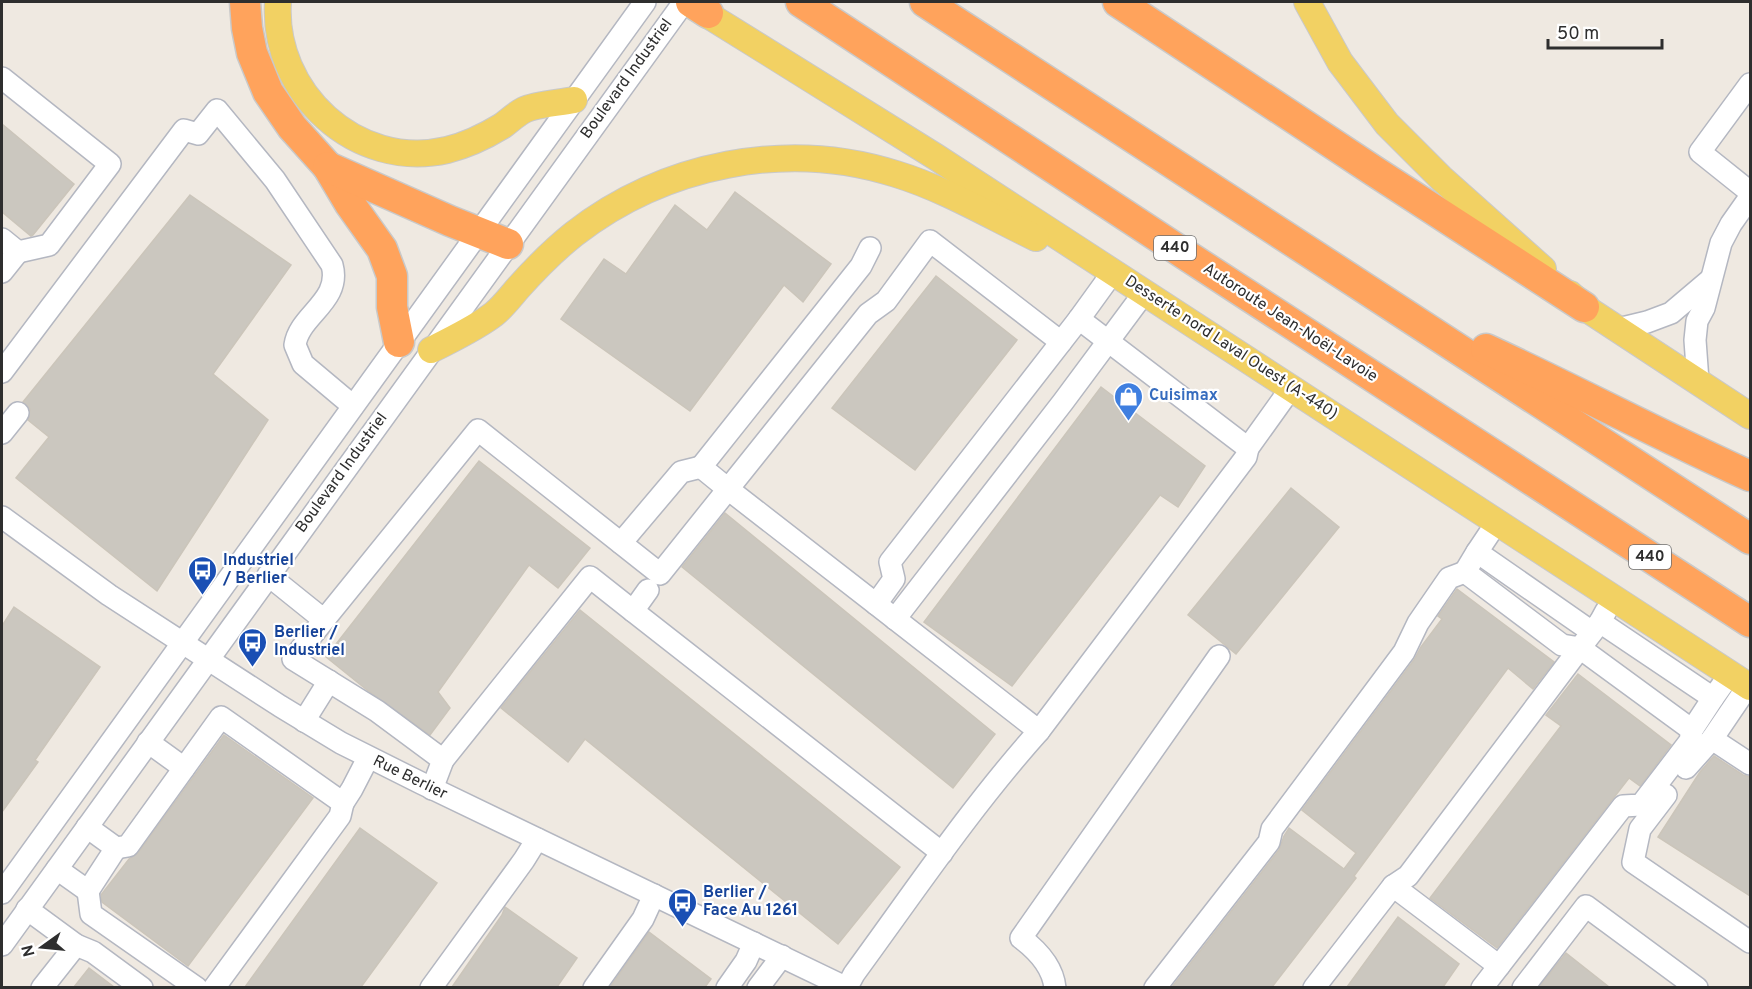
<svg xmlns="http://www.w3.org/2000/svg" width="1752" height="989" viewBox="0 0 1752 989" font-family="Overpass,sans-serif">
	<rect width="100%" height="100%" fill="#efe9e1"/>
	<!-- building -->
	<g fill="#cbc7bf" stroke="#cbc5ba" stroke-width="1.5">
		<polygon points="2,124 74,184 33,235 31,236 2,212"/>
		<polygon points="735,192 831,264 803,302 784,285 690,411 561,319 604,259 626,274 675,205 707,230"/>
		<polygon points="190,195 291,265 213,374 268,420 157,591 16,478 49,437 28,420 30,409 23,402"/>
		<polygon points="936,276 1017,340 915,470 832,408"/>
		<polygon points="1101,387 1205,466 1178,507 1160,495 1012,686 924,622"/>
		<polygon points="479,461 590,548 558,588 529,565 438,692 450,708 430,735 367,690 326,657"/>
		<polygon points="1291,488 1339,527 1236,654 1188,615"/>
		<polygon points="725,513 995,734 953,788 682,567"/>
		<polygon points="1457,589 1554,662 1533,689 1508,668 1354,876 1356,878 1272,987 1172,987 1279,850 1284,836 1289,828 1344,869 1356,853 1302,810 1414,660 1421,647 1442,619 1438,616"/>
		<polygon points="14,607 100,667 35,760 38,762 2,812 2,626"/>
		<polygon points="580,610 900,867 838,944 585,739 568,762 501,708"/>
		<polygon points="1578,674 1671,745 1640,786 1629,778 1497,948 1430,898 1561,726 1546,715"/>
		<polygon points="224,735 313,798 188,966 102,902 101,895 129,859 138,853"/>
		<polygon points="1714,756 1743,775 1750,777 1750,896 1658,837 1700,772"/>
		<polygon points="360,828 437,883 361,987 245,987"/>
		<polygon points="505,907 577,958 557,987 452,987 502,915"/>
		<polygon points="1398,917 1459,964 1443,987 1347,987"/>
		<polygon points="649,932 711,979 705,987 610,987"/>
		<polygon points="1566,953 1609,987 1539,987"/>
		<polygon points="89,968 114,987 74,987"/>
	</g>
	<g fill="none" stroke-linecap="round" stroke-linejoin="round">
		<defs>
			<g id="minor">
				<polyline points="2,78 110,164 49,245 18,252"/>
				<polyline points="1750,84 1700,152 1750,192"/>
				<polyline points="2,239 18,252 2,272"/>
				<polyline points="870,248 861,266 701,467 728,489 868,314 886,301 930,241 1061,342"/>
				<polyline points="1113,272 1079,319 1248,448 1291,388"/>
				<polyline points="1079,319 890,562 894,579 876,604 1039,731 1246,457 1248,448"/>
				<polyline points="1618,329 1647,322 1671,313 1710,280"/>
				<path d="M2 372 184 130 198 134 217 110 275 180 332 265C342 301 299 315 295 345L303 364 353 406"/>
				<polyline points="1698,381 1695,340 1697,321 1704,308 1721,243 1731,224 1750,197"/>
				<polyline points="2,433 18,413"/>
				<polyline points="2,517 109,595 280,706 341,743 421,783 847,988"/>
				<polyline points="1497,522 1477,552 1592,632"/>
				<polyline points="621,543 681,472 701,467"/>
				<polyline points="268,575 324,620 478,430 660,574 728,489 876,604"/>
				<polyline points="648,590 633,611 942,853"/>
				<polyline points="1606,611 1600,622 1713,698 1730,674"/>
				<polyline points="895,619 1063,402 1144,293"/>
				<polyline points="324,620 293,659 377,711 443,760 432,789"/>
				<polyline points="1600,622 1580,648 1692,730 1713,698"/>
				<polyline points="1748,686 1712,739 1750,764"/>
				<polyline points="304,721 329,681"/>
				<polyline points="148,742 184,768"/>
				<polyline points="443,760 590,577 633,611"/>
				<polyline points="1686,768 1712,739"/>
				<polyline points="1666,795 1640,829 1633,862 1750,942"/>
				<polyline points="116,848 128,846 221,717 343,803 352,789 368,758"/>
				<polyline points="57,869 88,891 116,848 87,827"/>
				<polyline points="1393,886 1499,966"/>
				<polyline points="88,891 91,914 197,988"/>
				<polyline points="2,893 645,2"/>
				<polyline points="27,909 76,945 42,988"/>
				<polyline points="2,945 684,2"/>
				<polyline points="76,945 93,952 142,988"/>
				<path d="M847 987 854 974C914 892 971 807 1039 731"/>
				<polyline points="214,988 340,816 343,803"/>
				<polyline points="431,988 524,860 537,839"/>
				<polyline points="594,988 643,919 654,895"/>
				<polyline points="727,988 746,961 754,943"/>
				<polyline points="758,988 782,956"/>
				<path d="M1055 988C1053 967 1037 950 1021 938L1219 656"/>
				<polyline points="1155,988 1269,842 1272,829 1404,652 1418,623 1449,578 1465,572"/>
				<polyline points="1314,988 1393,886 1408,876 1580,648 1562,645 1465,572 1477,552"/>
				<polyline points="1482,988 1623,806 1641,805 1690,741 1692,730"/>
				<polyline points="1523,988 1586,906 1697,988"/>
			</g>
			<g id="major">
				<path d="M278 2C272 92 356 171 447 150 467 145 484 137 502 126 509 121 516 114 524 110 536 104 560 103 574 100"/>
				<polyline points="1307,2 1340,62 1387,124 1441,178 1543,269"/>
				<polyline points="692,5 936,157 1750,687"/>
				<polyline points="1570,294 1584,307 1750,416"/>
				<path d="M431 350C452 339 476 328 494 314 503 307 511 296 519 287 536 268 554 250 574 234 664 164 787 139 896 174 945 189 990 216 1036 238"/>
			</g>
			<g id="highway">
				<polyline points="245,2 247,28 252,53 268,92 292,127 328,167 350,204 382,249 392,276 392,307 399,342"/>
				<polyline points="691,2 708,13"/>
				<polyline points="801,2 1186,255 1750,622"/>
				<polyline points="925,2 1750,539"/>
				<polyline points="1118,2 1374,171 1584,307"/>
				<polyline points="328,167 450,221 508,244"/>
				<path d="M1486 349C1575 390 1661 436 1750 476"/>
			</g>
		</defs>
		<!-- minor casing -->
		<use href="#minor" stroke="#b4b7c1" stroke-width="24"/>
		<!-- major casing -->
		<use href="#major" stroke="#c9c9c9" stroke-width="28"/>
		<!-- highway casing -->
		<use href="#highway" stroke="#c9c9c9" stroke-width="33"/>
		<!-- minor -->
		<use href="#minor" stroke="#fff" stroke-width="21"/>
		<!-- major -->
		<use href="#major" stroke="#f2d163" stroke-width="26"/>
		<!-- highway -->
		<use href="#highway" stroke="#ffa35c" stroke-width="30"/>
	</g>
	<!-- icons -->
	<defs>
		<symbol id="shop-pin" viewBox="-11 -11 22 30"><path d="M0 17L-7.5 6A9.5 9.5 0 1 1 7.5 6Z" fill="#3f7fe0" stroke="#fff"/><path d="M-5-2.5h2.3a2.7 3.5 0 0 1 5.4 0H5L5.5 6h-11ZM-1.5-2.5h3a1.5 2.3 0 0 0-3 0Z" fill="#fff"/></symbol>
		<symbol id="bus-pin" viewBox="-11 -11 22 30"><path d="M0 17L-7.5 6A9.5 9.5 0 1 1 7.5 6Z" fill="#1a4fb4" stroke="#fff"/><path d="M-5-6H5V4H4V6H2V4H-2V6H-4V4H-5ZM-3.5-4V0h7V-4ZM-3.5 1.2v1.5H-2V1.2ZM2 1.2v1.5H3.5V1.2Z" fill="#fff"/></symbol>
	</defs>
	<g fill-rule="evenodd">
		<use href="#shop-pin" x="1112" y="380" width="33" height="45"/>
		<use href="#bus-pin" x="186" y="554" width="33" height="45"/>
		<use href="#bus-pin" x="236" y="626" width="33" height="45"/>
		<use href="#bus-pin" x="666" y="886" width="33" height="45"/>
	</g>
	<g text-anchor="middle" dominant-baseline="central" stroke-width="4.5" stroke-linejoin="round" paint-order="stroke">
		<!-- shield labels -->
		<g fill="#fff" stroke="#6d6d6d" stroke-width="1.5">
			<rect x="1154" y="236" width="42" height="24" rx="4.5"/>
			<rect x="1629" y="545" width="42" height="24" rx="4.5"/>
		</g>
		<g font-size="15" font-weight="bold" fill="#2e2e2e">
			<text x="1175" y="248">440</text>
			<text x="1650" y="557">440</text>
		</g>
		<!-- street labels -->
		<g font-size="16" fill="#2e2e2e" stroke="#fff">
			<text transform="translate(627 79) rotate(-54)">Boulevard Industriel</text>
			<text transform="translate(1290 323) rotate(33)">Autoroute Jean-Noël-Lavoie</text>
			<text transform="translate(1231 348) rotate(33)">Desserte nord Laval Ouest (A-440)</text>
			<text transform="translate(342 473) rotate(-54)">Boulevard Industriel</text>
			<text transform="translate(410 778) rotate(26)">Rue Berlier</text>
		</g>
		<!-- shop labels -->
		<g font-size="16" font-weight="bold" fill="#366cbe" stroke="#fff" text-anchor="start">
			<text x="1149" y="396">Cuisimax</text>
		</g>
		<!-- transit labels -->
		<g font-size="16" font-weight="bold" fill="#164399" stroke="#fff" text-anchor="start">
			<text x="223" y="561">Industriel<tspan x="223" dy="18">/ Berlier</tspan></text>
			<text x="274" y="633">Berlier /<tspan x="274" dy="18">Industriel</tspan></text>
			<text x="703" y="893">Berlier /<tspan x="703" dy="18">Face Au 1261</tspan></text>
		</g>
	</g>
	<!-- border -->
	<rect width="1752" height="989" fill="none" stroke="#2e2e2e" stroke-width="6"/>
	<!-- north arrow -->
	<g transform="translate(42 947) rotate(255)" stroke="#ffffff" stroke-width="4.5" paint-order="stroke">
	<path d="M0-4.5L10 22L0 15L-10 22Z" fill="#2e2e2e"/>
	<text y="-9" font-size="16" font-weight="bold" text-anchor="middle" fill="#2e2e2e">N</text>
	</g>
	<!-- scale -->
	<path d="M1548 39v9h114v-9" fill="none" stroke="#2e2e2e" stroke-width="3"/>
	<text x="1557" y="39" font-size="18" fill="#2e2e2e" stroke="#ffffff" stroke-width="4.5" paint-order="stroke">50 m</text>
</svg>
